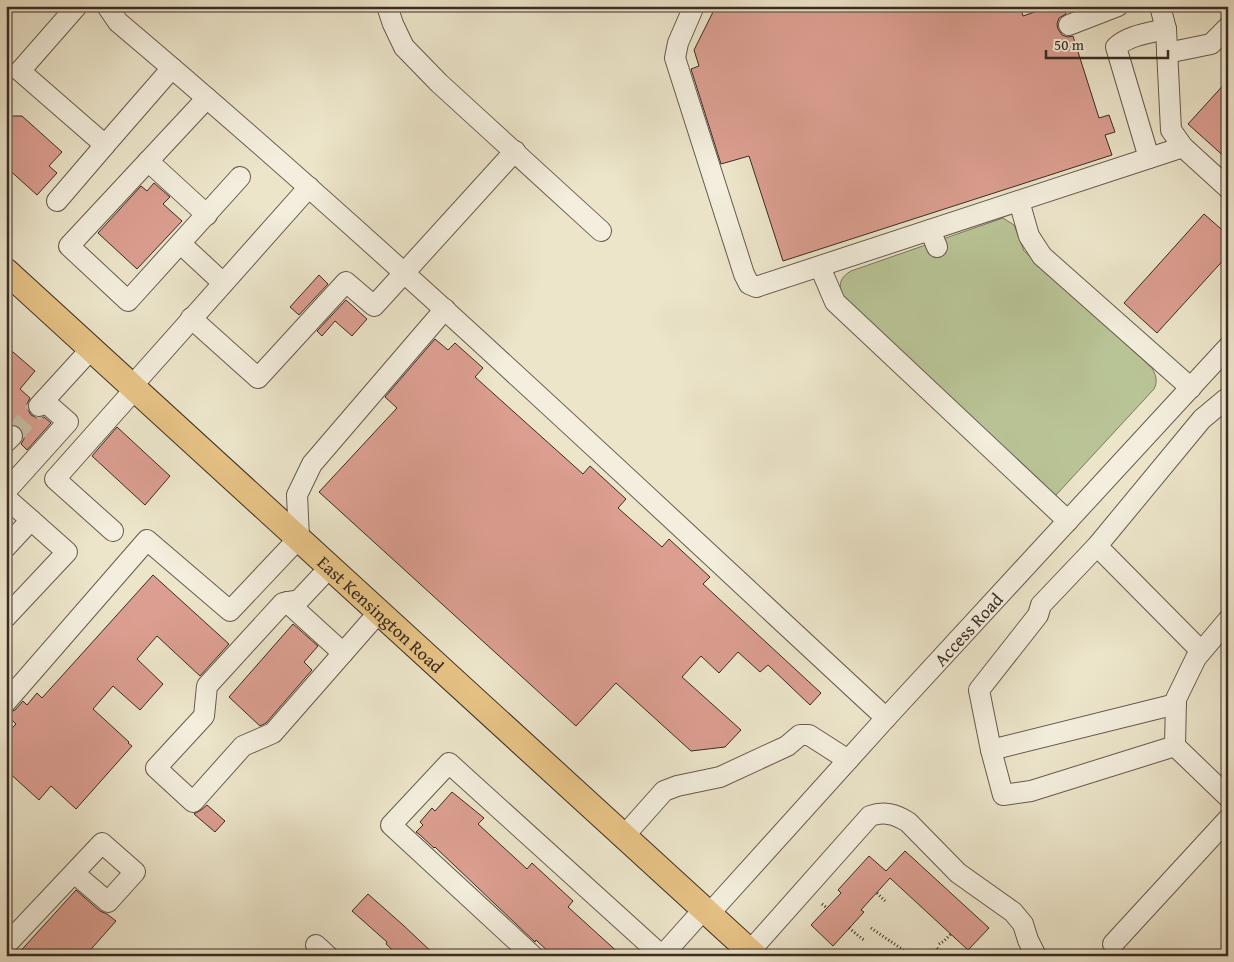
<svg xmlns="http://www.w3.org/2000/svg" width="1234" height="962" viewBox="0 0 1234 962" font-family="'Gentium Book Plus',serif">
	<rect width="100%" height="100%" fill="#ece5ca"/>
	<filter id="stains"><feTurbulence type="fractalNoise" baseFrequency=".004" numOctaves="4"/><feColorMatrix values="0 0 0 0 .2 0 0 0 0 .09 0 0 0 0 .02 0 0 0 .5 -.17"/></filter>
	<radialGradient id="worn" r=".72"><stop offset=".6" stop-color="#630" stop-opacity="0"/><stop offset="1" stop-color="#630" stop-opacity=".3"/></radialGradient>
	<!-- green -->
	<path fill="#b9c496" stroke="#7a785d" d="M1003 218 1014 225 1024 251 1152 368C1156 375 1158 381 1154 389L1056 495 1053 494 848 308C842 293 833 281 851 271Z"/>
	<!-- building -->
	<g fill="#db9e90" stroke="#3b2b24">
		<polygon points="716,6 1020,6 1023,16 1052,6 1063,6 1066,14 1059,18 1057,24 1058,29 1062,35 1068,37 1073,36 1099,118 1109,115 1115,132 1105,135 1112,155 783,261 749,156 721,164 691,69 699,66 694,50"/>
		<polygon points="1228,80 1228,160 1188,124"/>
		<polygon points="6,116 22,116 62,152 49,166 57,173 37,195 6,167"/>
		<polygon points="154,183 170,197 163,204 182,221 137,269 98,233 141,186 147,191"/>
		<polygon points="1204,214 1228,235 1228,255 1157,333 1124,303"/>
		<polygon points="319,275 328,284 299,315 290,307"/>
		<polygon points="346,300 367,319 352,336 335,321 322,336 317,331"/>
		<polygon points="435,339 448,350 455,343 483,368 475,377 583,474 590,466 626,499 618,508 662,547 669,539 710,577 703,584 821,693 810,705 768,665 760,672 738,652 719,673 701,656 682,677 741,730 725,747 691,751 616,683 576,726 319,492 397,408 385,397"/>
		<polygon points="6,346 35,371 20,389 30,398 27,404 28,410 31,415 37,418 44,417 51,423 27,450 21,444 24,439 23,432 21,428 15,424 6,426"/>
		<polygon points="117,427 170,476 145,505 92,456"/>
		<polygon points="153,575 229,644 200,676 157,636 137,659 163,684 140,710 113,686 93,709 129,742 128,743 132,746 76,809 51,786 39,800 6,770 6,735 16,724 6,714 15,710 23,701 27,705 37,693 42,698"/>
		<polygon points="293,624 318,646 304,662 312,670 266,723 260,726 229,697"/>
		<polygon points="452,792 484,818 478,824 527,869 532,863 573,901 568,907 622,956 553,956 536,940 535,942 435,847 434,848 419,834 416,832 423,825 420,822 432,808 435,811"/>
		<polygon points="207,805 225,821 215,832 194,814 201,810"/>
		<polygon points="905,851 989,928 968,950 890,878 861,910 864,912 833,946 811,925 841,893 838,890 869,856 886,871"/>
		<polygon points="76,890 100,911 107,914 116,921 85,956 16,956"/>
		<polygon points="368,894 403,925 436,956 399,956 386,944 387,942 352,911"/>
	</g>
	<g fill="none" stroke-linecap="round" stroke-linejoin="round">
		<!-- minor-tunnel -->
		<polyline stroke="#c9c0a9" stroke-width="20" stroke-dasharray="20 10" stroke-linecap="butt" points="12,436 39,406"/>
		<defs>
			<g id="minor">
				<polyline points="77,6 20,71 105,145 172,68"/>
				<path d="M107 6 118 22C382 245 632 483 886 718"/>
				<polyline points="387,6 393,24 404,47 439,83 601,231"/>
				<polyline points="694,6 678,43 675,58 744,274 749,284 756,287 1183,147"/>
				<polyline points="1160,6 1166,29 1171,130 1183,147 1228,188"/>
				<polyline points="1069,25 1118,6"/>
				<polyline points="1167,53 1211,44 1228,27"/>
				<polyline points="207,98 69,246 128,301 240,177"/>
				<path d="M1149 158 1116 47C1129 35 1150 33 1166 29"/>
				<polyline points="148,161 207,215"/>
				<polyline points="57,201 105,145"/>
				<polyline points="1019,201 1029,236 1042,256 1191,388"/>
				<polyline points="930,230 937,247"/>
				<polyline points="181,244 223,283"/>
				<polyline points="820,267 835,302 1068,521"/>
				<polyline points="191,318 258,378 346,282 374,306 515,151"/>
				<polyline points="132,386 309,187"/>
				<polyline points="39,406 91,349"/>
				<polyline points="6,442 12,436"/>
				<polyline points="6,491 68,422 44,401"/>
				<polyline points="6,498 31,520 6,547"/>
				<polyline points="113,531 55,479 135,389"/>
				<polyline points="1097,546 1201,651"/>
				<polyline points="330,567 299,600 283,603 207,686 204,716 156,768 193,802 243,746 273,733 379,612"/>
				<polyline points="287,602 343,653"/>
				<polyline points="6,617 67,552 31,520"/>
				<polyline points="1228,620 1196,658 1176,699 1175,746 1228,797"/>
				<polyline points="6,702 147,540 230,611 299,538 297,495 312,464 445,309"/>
				<polyline points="1176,704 991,750 979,690 1038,615 1041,605 1097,546 1202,419 1226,399"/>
				<polyline points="991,750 1003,795 1031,791 1175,746"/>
				<polyline points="624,836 664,791 677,786 720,777 787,746 800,735 809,735 848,760"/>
				<path id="s1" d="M709 914 886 718 1228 347"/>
				<polyline points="1113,944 1228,819"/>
				<polyline points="6,945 102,843 135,872 108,902 74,873"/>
				<polyline points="316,945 328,956"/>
				<path d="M750 951 870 816C884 811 895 814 908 822L958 873 1013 912 1023 924 1028 940 1036 956"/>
				<polyline points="533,956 391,825 449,763 662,956"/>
				<polyline points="662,956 704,909"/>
			</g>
			<g id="major">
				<path id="s2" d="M6 271 755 956"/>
			</g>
		</defs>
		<!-- minor casing -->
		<use href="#minor" stroke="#675a4e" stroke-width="22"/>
		<!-- major casing -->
		<use href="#major" stroke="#3b2b24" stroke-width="27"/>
		<!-- path -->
		<g stroke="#3b2b24" stroke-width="3" stroke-dasharray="1 2.5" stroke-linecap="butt">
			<polyline points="877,893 885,901"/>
			<polyline points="822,904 827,908"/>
			<polyline points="849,928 865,941"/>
			<polyline points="871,928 912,956"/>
			<polyline points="939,944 944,941 951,934"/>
			<polyline points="937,948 946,956"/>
		</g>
		<!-- minor -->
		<use href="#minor" stroke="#f3eedd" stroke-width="20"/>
		<!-- major -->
		<use href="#major" stroke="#e6c285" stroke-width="25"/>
	</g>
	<g text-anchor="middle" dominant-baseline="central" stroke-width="5" stroke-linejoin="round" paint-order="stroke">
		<!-- street labels -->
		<g font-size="18" fill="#3b2b24" stroke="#f3eedd">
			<text stroke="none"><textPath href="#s2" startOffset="508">East Kensington Road</textPath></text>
			<text stroke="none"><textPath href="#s1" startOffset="385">Access Road</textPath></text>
		</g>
	</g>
	<!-- margin -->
	<rect width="1234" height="962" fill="none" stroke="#ece5ca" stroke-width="25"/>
	<rect x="8" y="8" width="1219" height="947" fill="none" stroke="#3b2b24" stroke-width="2.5"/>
	<rect x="12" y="12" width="1209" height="937" fill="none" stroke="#3b2b24"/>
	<!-- scale -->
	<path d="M1046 50v8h122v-8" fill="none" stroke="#3b2b24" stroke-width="2.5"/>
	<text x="1054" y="50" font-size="15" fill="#3b2b24" stroke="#f3eedd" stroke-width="4" paint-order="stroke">50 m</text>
	<rect width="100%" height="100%" filter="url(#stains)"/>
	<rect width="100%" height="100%" fill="url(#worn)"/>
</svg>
